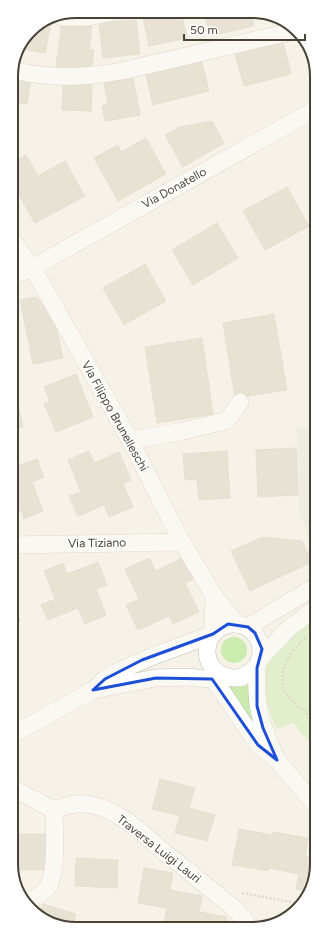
<svg xmlns="http://www.w3.org/2000/svg" width="328" height="940" viewBox="0 0 328 940" font-family="Figtree,sans-serif">
	<rect width="100%" height="100%" fill="#f5f2e8"/>
	<!-- green -->
	<g fill="#cbecae">
		<polygon points="316,611 317,751 293,723 277,729 271,717 266,699 264,684 265,668 277,643"/>
		<circle cx="234" cy="650" r="13"/>
		<polygon points="250,685 254,725 229,687 238,687"/>
	</g>
	<!-- parking -->
	<polygon fill="#e6e4e0" points="313,427 316,436 316,551 299,513 297,428"/>
	<!-- building -->
	<g fill="#d7cfbc" stroke="#d3c8af">
		<polygon points="150,12 181,12 187,38 149,46 142,13"/>
		<polygon points="204,12 251,12 254,26 210,36"/>
		<polygon points="136,20 140,54 103,58 99,23"/>
		<polygon points="62,21 92,26 89,49 94,50 91,72 56,67"/>
		<polygon points="45,23 51,24 45,53 23,49 33,27"/>
		<polygon points="283,42 291,74 244,86 235,54"/>
		<polygon points="201,59 209,91 153,105 145,72"/>
		<polygon points="11,75 31,78 27,104 11,101"/>
		<polygon points="133,78 140,115 105,121 102,106 108,105 104,83"/>
		<polygon points="63,83 92,85 91,111 62,110"/>
		<polygon points="212,121 224,143 183,167 165,135 180,127"/>
		<polygon points="146,138 166,174 118,201 94,158 118,145 121,152"/>
		<polygon points="26,155 38,176 65,161 85,196 35,223 11,181 11,164"/>
		<polygon points="287,187 309,226 265,250 243,211"/>
		<polygon points="217,223 238,258 193,285 172,250"/>
		<polygon points="145,264 166,301 124,325 103,288"/>
		<polygon points="36,297 54,317 63,358 33,364 20,300"/>
		<polygon points="274,314 287,390 235,398 223,323"/>
		<polygon points="202,338 213,414 157,423 145,347"/>
		<polygon points="76,374 93,417 56,432 44,404 50,402 44,387"/>
		<polygon points="16,393 23,427 12,430 12,394"/>
		<polygon points="296,448 298,495 258,497 256,450"/>
		<polygon points="89,451 94,463 119,452 131,480 123,484 133,507 109,517 104,505 78,516 69,496 81,492 68,460"/>
		<polygon points="227,451 230,498 199,500 197,479 185,480 183,454"/>
		<polygon points="37,459 44,477 32,482 43,511 24,519 21,510 12,513 12,468"/>
		<polygon points="263,537 302,541 312,562 250,591 231,551"/>
		<polygon points="184,557 194,579 185,583 199,612 173,624 169,616 138,630 126,605 139,599 125,569 149,558 156,571"/>
		<polygon points="98,562 107,585 96,589 106,615 85,624 78,608 48,620 41,605 55,599 44,571 63,563 67,574"/>
		<polygon points="12,601 20,621 12,625"/>
		<polygon points="160,779 195,788 189,808 215,815 207,841 175,833 180,816 152,809"/>
		<polygon points="239,829 272,835 273,832 308,838 305,857 317,859 317,868 307,891 296,889 299,874 269,868 268,871 232,865"/>
		<polygon points="12,834 48,834 48,870 17,870 17,885 12,877"/>
		<polygon points="76,858 118,860 117,888 75,886"/>
		<polygon points="144,868 173,873 170,890 202,896 199,912 227,917 225,928 189,928 164,923 167,908 138,903"/>
		<polygon points="43,904 76,914 72,928 63,928 39,915"/>
		<polygon points="101,922 119,928 100,928"/>
	</g>
	<g fill="none" stroke-linecap="round" stroke-linejoin="round">
		<defs>
			<g id="minor">
				<polyline points="61,17 88,17 118,11"/>
				<path d="M12 70C52 79 82 78 122 71L298 30"/>
				<polyline points="11,238 39,279 130,440 182,542 214,596"/>
				<polyline points="11,276 32,268 316,109"/>
				<polyline points="130,440 183,431 225,421 230,417 240,402"/>
				<polyline points="12,545 182,542"/>
				<circle cx="234" cy="651" r="27"/>
				<polyline points="248,627 316,586"/>
				<polyline points="261,658 289,628 316,608"/>
				<path d="M257 668C255 704 260 723 275 756"/>
				<polyline points="212,679 220,688 258,745 277,760 317,807"/>
				<polyline points="93,690 156,678 185,677 212,679"/>
				<polyline points="12,735 93,690 105,679 121,670 151,657 213,634 214,596 237,624"/>
				<path d="M12 788 54 810C54 828 58 875 47 888 42 895 33 899 26 903"/>
				<path d="M54 810C67 805 78 802 92 805 122 811 146 837 168 855 191 873 213 891 235 909L245 920 248 928"/>
			</g>
		</defs>
		<!-- minor casing -->
		<use href="#minor" stroke="#c1bbaa" stroke-width="18"/>
		<!-- path -->
		<g stroke="#c4b99a" stroke-width="2.5" stroke-dasharray="2 2" stroke-linecap="butt">
			<path d="M305 638C290 652 274 675 287 695 293 703 309 715 317 723"/>
			<polyline points="242,893 302,904"/>
		</g>
		<!-- minor -->
		<use href="#minor" stroke="#fff" stroke-width="17"/>
	</g>
	<!-- marked area -->
	<path d="M0 0H328V940H0ZM228 624 248 627 255 633 262 649 257 668V706L263 728 277 760 258 745 212 679 156 678 93 690 105 679 142 660 213 634Z" fill="#f5f2e8" fill-opacity=".55" fill-rule="evenodd"/>
	<path fill="none" stroke="#1d4ed8" stroke-width="3" stroke-linejoin="round" d="M228 624 248 627 255 633 262 649 257 668V706L263 728 277 760 258 745 212 679 156 678 93 690 105 679 142 660 213 634Z"/>
	<g text-anchor="middle" dominant-baseline="central" stroke-width="3.5" stroke-linejoin="round" paint-order="stroke">
		<!-- street labels -->
		<g font-size="12" fill="#494336" stroke="#fff">
			<text transform="translate(174 188) rotate(-29)">Via Donatello</text>
			<text transform="translate(115 416) rotate(61)">Via Filippo Brunelleschi</text>
			<text transform="translate(97 543) rotate(-1)">Via Tiziano</text>
			<text transform="translate(159 849) rotate(38)">Traversa Luigi Lauri</text>
		</g>
	</g>
	<!-- crop -->
	<path d="M0 0H328V940H0ZM76 18H252A58 58 0 0 1 310 76V864A58 58 0 0 1 252 922H76A58 58 0 0 1 18 864V76A58 58 0 0 1 76 18Z" fill="#fff" fill-rule="evenodd"/>
	<path fill="none" stroke="#494336" stroke-width="2" d="M76 18H252A58 58 0 0 1 310 76V864A58 58 0 0 1 252 922H76A58 58 0 0 1 18 864V76A58 58 0 0 1 76 18Z"/>
	<!-- scale -->
	<path d="M184 34v6h121v-6" fill="none" stroke="#494336" stroke-width="2"/>
	<text x="190" y="34" font-size="12" fill="#494336" stroke="#ffffff" stroke-width="3" paint-order="stroke">50 m</text>
</svg>
